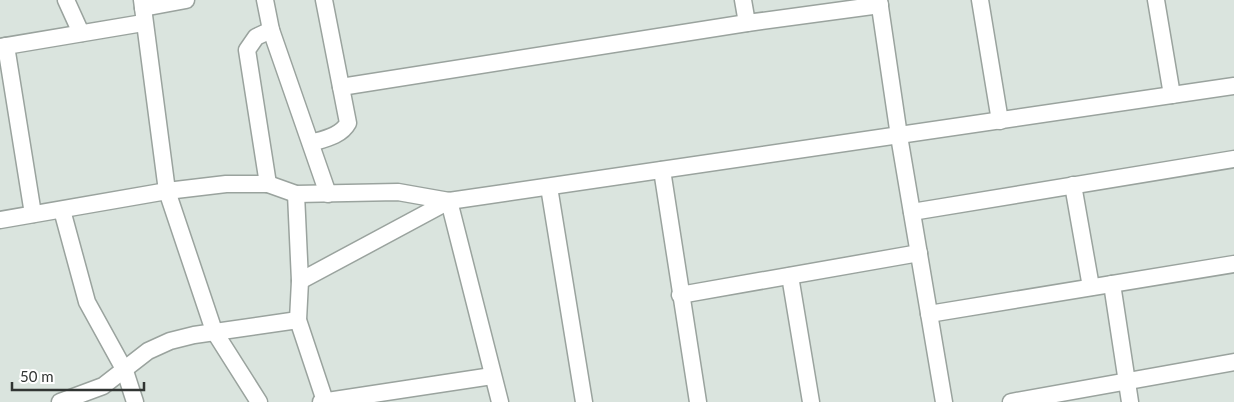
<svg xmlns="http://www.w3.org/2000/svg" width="1234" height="402" viewBox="0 0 1234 402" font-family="Lato,sans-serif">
	<rect width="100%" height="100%" fill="#dae4de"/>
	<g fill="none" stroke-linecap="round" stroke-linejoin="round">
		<defs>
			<g id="street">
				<polyline points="66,0 81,33"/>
				<polyline points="142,0 167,191 214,331 259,402"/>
				<polyline points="265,0 271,30 328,194"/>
				<polyline points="743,0 747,23"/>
				<polyline points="879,0 899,136 944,402"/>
				<polyline points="980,0 1000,121"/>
				<polyline points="1156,0 1172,95"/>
				<polyline points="143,8 186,0"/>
				<polyline points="6,46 33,214"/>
				<polyline points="0,47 143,23"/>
				<polyline points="341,87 747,23 880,5"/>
				<path d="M311 143C324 139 341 136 348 123L324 0"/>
				<polyline points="662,170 698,402"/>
				<polyline points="268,184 247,50 256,37 271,30"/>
				<polyline points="1073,185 1091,287"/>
				<polyline points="549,187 584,402"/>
				<polyline points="296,194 300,281 298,320 325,401"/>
				<polyline points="449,201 500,402"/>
				<polyline points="62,210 87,302 125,371 135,402"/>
				<polyline points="912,212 1234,159"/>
				<polyline points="0,220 167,191 226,184 268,184 296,194 398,192 449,201 1234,86"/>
				<polyline points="790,276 811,402"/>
				<polyline points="300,281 449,201"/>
				<polyline points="1112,284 1130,402"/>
				<polyline points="680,295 919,253"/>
				<polyline points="929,314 1234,264"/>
				<polyline points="60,402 103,386 148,351 170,341 194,335 298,320"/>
				<polyline points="321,402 492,376"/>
				<polyline points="1011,402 1234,362"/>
			</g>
		</defs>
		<!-- street casing -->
		<use href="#street" stroke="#9aa39e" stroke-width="19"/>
		<!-- street -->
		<use href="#street" stroke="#fff" stroke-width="16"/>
	</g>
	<!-- scale -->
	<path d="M12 382v8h132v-8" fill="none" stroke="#313533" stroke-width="2.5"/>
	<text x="20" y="382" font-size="15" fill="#313533" stroke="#ffffff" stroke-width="4" paint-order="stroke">50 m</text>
</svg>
